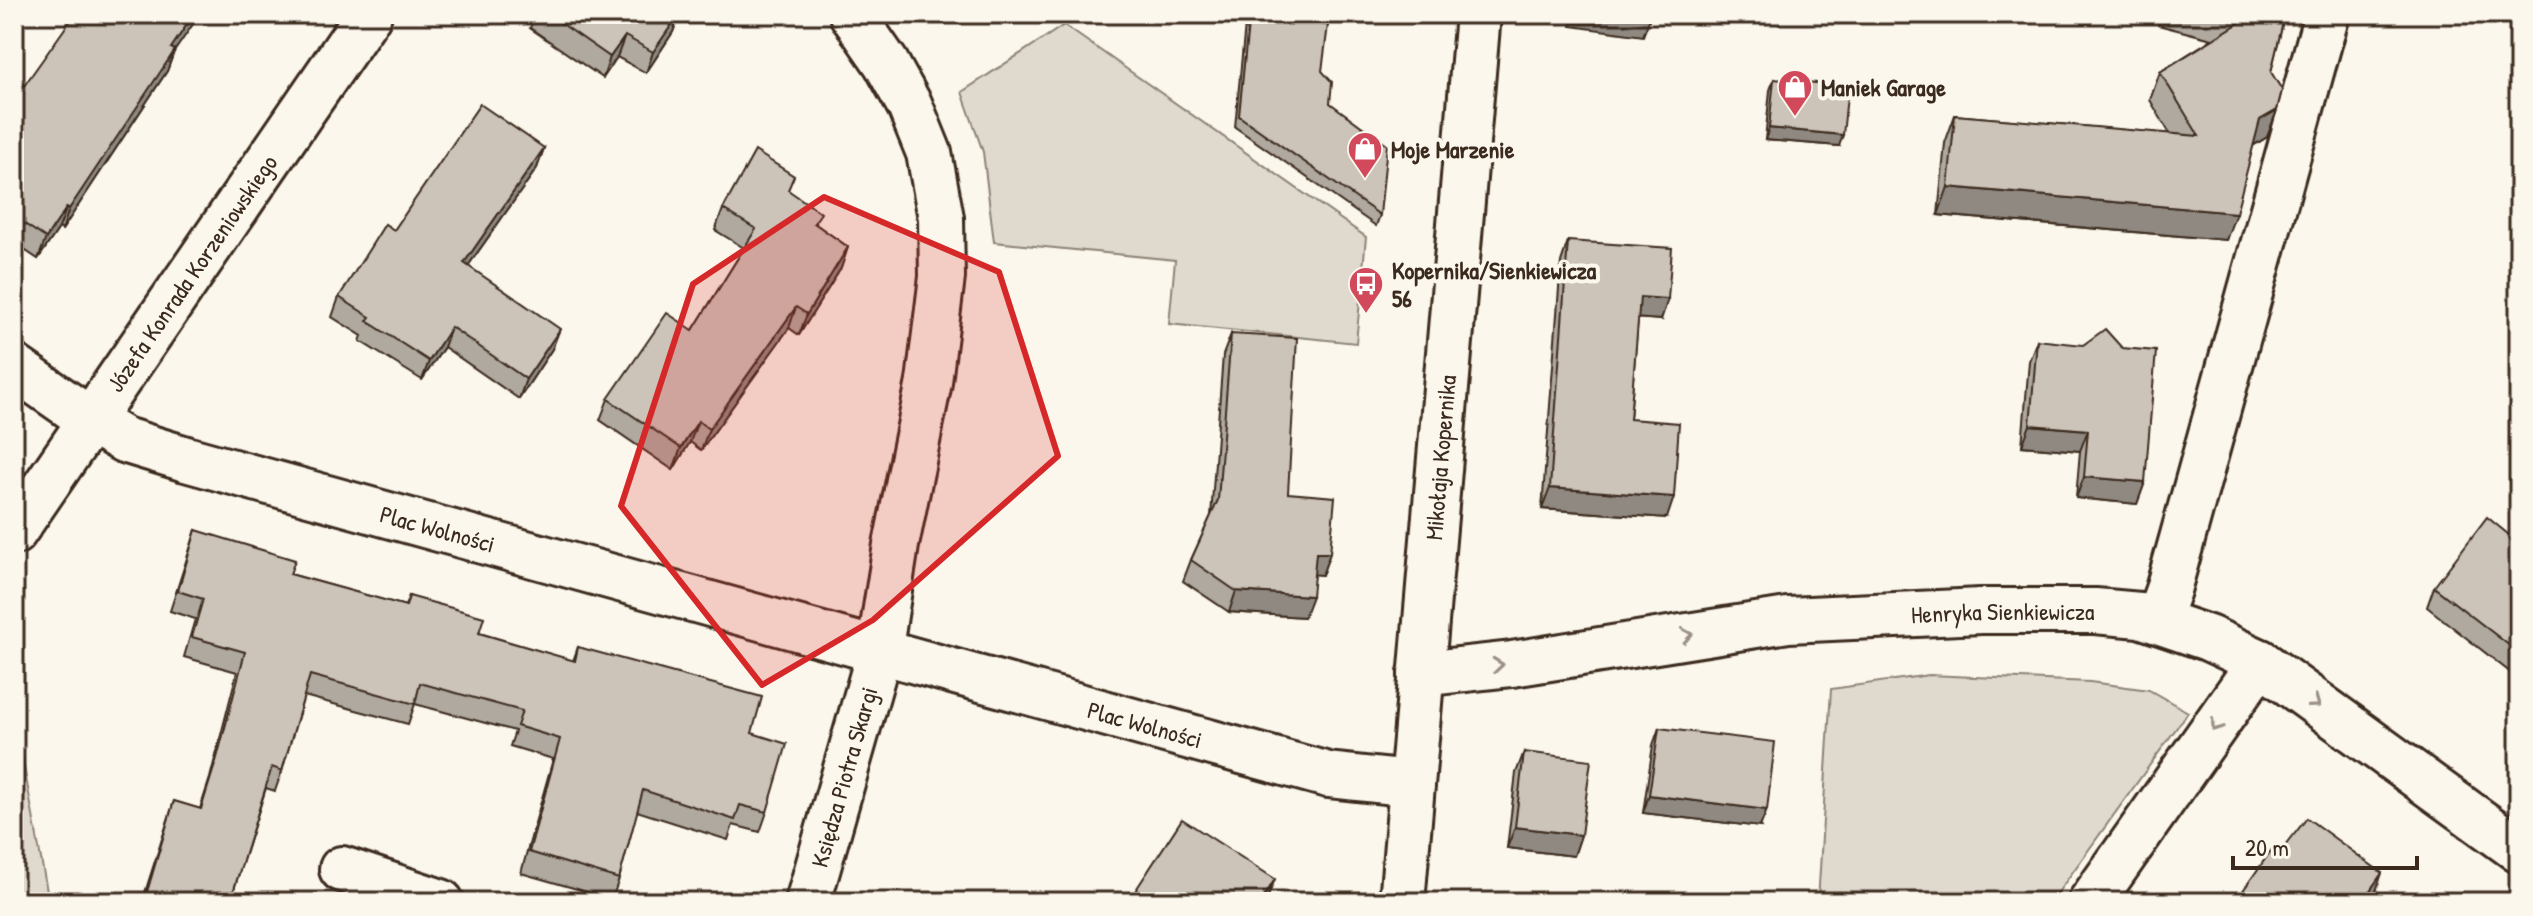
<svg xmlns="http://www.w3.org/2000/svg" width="2533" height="916" viewBox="0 0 2533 916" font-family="'Patrick Hand',sans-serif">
	<rect width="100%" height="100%" fill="#fbf7ec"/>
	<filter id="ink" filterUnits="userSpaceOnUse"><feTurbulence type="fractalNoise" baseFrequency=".0125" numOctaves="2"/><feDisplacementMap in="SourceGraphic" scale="16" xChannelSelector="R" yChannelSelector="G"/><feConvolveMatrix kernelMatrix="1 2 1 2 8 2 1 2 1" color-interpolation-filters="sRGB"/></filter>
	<g filter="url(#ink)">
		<!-- green -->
		<g fill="#dfd9ce" stroke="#8d8276" stroke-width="2">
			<polygon points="1064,25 1366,237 1356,343 1169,324 1175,260 994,242 983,152 962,92"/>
			<polygon points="1929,675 2090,682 2149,690 2188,712 2051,902 1818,902 1831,689"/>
			<polygon points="14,713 49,902 14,902"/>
		</g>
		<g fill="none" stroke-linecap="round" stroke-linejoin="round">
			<defs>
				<g id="minor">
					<path id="s1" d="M14 367 90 420 124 440 186 459 1328 775 1412 784"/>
					<path id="s2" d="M14 532 369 14"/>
					<polyline points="2157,620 2168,590 2327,14"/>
					<path id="s3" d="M1421 674 1512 664 1788 620 1981 611H2095L2140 615 2208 638 2260 662 2519 850"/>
					<polyline points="342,869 441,902"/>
					<path id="s4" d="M808 902 879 653 896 545 929 382 942 277 941 218 929 153 910 106 886 63 852 14"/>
					<path id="s5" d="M1402 902 1478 14"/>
					<polyline points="2091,902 2260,662"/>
				</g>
			</defs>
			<!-- minor casing -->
			<use href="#minor" stroke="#3b2a1e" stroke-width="50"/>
			<!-- minor -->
			<use href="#minor" stroke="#fbf7ec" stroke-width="44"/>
		</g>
		<!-- wall -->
		<g fill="#afa99f" stroke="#3b2a1e" stroke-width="2">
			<polygon points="535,14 680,14 673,32 646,73 617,57 603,78 530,28"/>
			<polygon points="1249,14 1322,71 1330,103 1380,215 1376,226 1235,127 1245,25"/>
			<polygon points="2161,14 2285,14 2271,72 2277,110 2267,137 2253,146 2226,240 1938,215 1945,143 1955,115 2170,134 2150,100 2160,72 2212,39 2158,25"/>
			<polygon points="174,52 167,71 62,230 59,228 38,259 14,243 14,100"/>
			<polygon points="1774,79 1839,146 1765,140 1770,90"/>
			<polygon points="544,148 537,168 468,266 552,349 519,399 444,347 422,380 360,341 362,336 332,317 339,297 394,230"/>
			<polygon points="789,191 817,225 848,247 841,268 799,335 789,328 701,450 690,442 673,470 600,420 608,399 693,330 744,248 715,230 723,209"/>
			<polygon points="1568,241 1661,320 1638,318 1630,419 1667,518 1542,509 1561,262"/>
			<polygon points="1231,334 1288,493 1330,553 1322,575 1314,574 1304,617 1229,612 1183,581 1191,560 1211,516 1223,355"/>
			<polygon points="2037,340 2145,482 2137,504 2076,498 2080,451 2022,446 2029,361"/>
			<polygon points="196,530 290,574 405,606 409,596 479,633 573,661 578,647 752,733 767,812 760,832 733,825 728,840 637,811 619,879 612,899 521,873 553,759 510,746 515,731 415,704 408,724 304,696 282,771 275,791 266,788 230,902 142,902 174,801 200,809 210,778 237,672 184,657 195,619 170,611"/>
			<polygon points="2519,543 2519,662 2511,673 2427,607 2434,587"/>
			<polygon points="1659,728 1760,827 1643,813 1653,745"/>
			<polygon points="1524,752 1581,835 1574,856 1507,848 1516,773"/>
		</g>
		<!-- shaded-wall -->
		<g fill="#8f8982" stroke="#3b2a1e" stroke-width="2">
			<polygon points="194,14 200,14 174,52 167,71 62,230 69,209 171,48"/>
			<polygon points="679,14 673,32 646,73 653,52"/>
			<polygon points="1575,14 1645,14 1651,15 1643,36 1571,26"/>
			<polygon points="625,36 617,57 603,78 610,57"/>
			<polygon points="2277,110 2267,137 2249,148 2260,120"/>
			<polygon points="1769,128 1843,135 1839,146 1765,140"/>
			<polygon points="544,148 537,168 456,283 464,263"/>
			<polygon points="1948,187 2236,213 2226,240 1938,215"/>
			<polygon points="67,207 59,228 38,259 46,238"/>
			<polygon points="848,247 841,268 799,335 807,314"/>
			<polygon points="1640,297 1668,299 1661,320 1632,318"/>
			<polygon points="796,307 789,328 701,450 709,429"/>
			<polygon points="451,327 444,347 422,380 429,361"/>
			<polygon points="560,329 552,349 519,399 526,379"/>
			<polygon points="698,421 690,442 673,470 681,448"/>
			<polygon points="2030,425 2088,430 2080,451 2022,446"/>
			<polygon points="2084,477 2145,482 2137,504 2076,498"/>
			<polygon points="1550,488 1674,497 1667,518 1542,509"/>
			<polygon points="1316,553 1330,553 1322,575 1309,574"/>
			<polygon points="1236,591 1312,596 1304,617 1229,612"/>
			<polygon points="2519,652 2519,662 2511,673 2519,653"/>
			<polygon points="1649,795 1767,810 1760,827 1643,813"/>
			<polygon points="1515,827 1581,835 1574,856 1507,848"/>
			<polygon points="2382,873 2375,894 2369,902 2362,902"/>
			<polygon points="1275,879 1266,902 1261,902"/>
		</g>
		<!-- building -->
		<g fill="#ccc4b9" stroke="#3b2a1e" stroke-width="2">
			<polygon points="75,14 194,14 171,48 175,50 69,209 67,207 46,238 14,217 14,100"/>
			<polygon points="548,14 679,14 653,52 625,36 610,57"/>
			<polygon points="1249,14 1328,25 1322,71 1332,82 1330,103 1387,145 1380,215 1239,116"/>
			<polygon points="2232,14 2285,14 2271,72 2282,90 2277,110 2260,120 2236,213 1948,187 1955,115 2199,136 2160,72 2247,18"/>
			<polygon points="1774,79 1848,86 1843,135 1769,128"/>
			<polygon points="480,104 544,148 464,263 560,329 526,379 451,327 429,361 367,321 370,317 339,297 385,224 394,230"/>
			<polygon points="755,151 794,176 788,190 821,213 814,223 848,247 807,314 796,307 709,429 698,421 681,448 608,399 667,313 693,330 756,229 723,209"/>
			<polygon points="1568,241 1672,248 1668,299 1640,297 1630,419 1679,423 1674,497 1550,488"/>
			<polygon points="2105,329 2122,348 2156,351 2145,482 2084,477 2088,430 2030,425 2037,340 2083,345"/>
			<polygon points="1231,334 1297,338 1288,493 1335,497 1330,553 1316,553 1312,596 1236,591 1191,560 1218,500"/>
			<polygon points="2487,517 2519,543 2519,653 2434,587"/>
			<polygon points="196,530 295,560 290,574 406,606 409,596 484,617 479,633 575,661 578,647 762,697 752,733 787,744 767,812 740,805 735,820 643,790 619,879 529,852 560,739 517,726 522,711 420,683 415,704 310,675 282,771 272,767 230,902 213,902 194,896 192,902 144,902 174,801 201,809 217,758 245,652 192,637 203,599 178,591"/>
			<polygon points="1659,728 1775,742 1767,810 1649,795"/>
			<polygon points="1524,752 1591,760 1581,835 1515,827"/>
			<polygon points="2307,818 2382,873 2362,902 2235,902 2275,845 2282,850"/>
			<polygon points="1182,819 1275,879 1261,902 1128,902"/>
		</g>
		<!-- one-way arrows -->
		<defs><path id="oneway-chevron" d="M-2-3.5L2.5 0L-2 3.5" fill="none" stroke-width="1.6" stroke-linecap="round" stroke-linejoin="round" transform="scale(2)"/></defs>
		<g stroke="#9b9085">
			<use href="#oneway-chevron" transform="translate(1687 635) rotate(-9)"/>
			<use href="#oneway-chevron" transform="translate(1498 665) rotate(-6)"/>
			<use href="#oneway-chevron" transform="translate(2315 703) rotate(36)"/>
			<use href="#oneway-chevron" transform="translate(2216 726) rotate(125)"/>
		</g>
	</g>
	<!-- marked area -->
	<path fill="#d62828" fill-opacity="0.2" stroke="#d62828" stroke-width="6" stroke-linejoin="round" d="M824 197 999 272 1058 456 873 620 762 685 621 506 693 284Z"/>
	<!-- icons -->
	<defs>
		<symbol id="shop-pin" viewBox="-11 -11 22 30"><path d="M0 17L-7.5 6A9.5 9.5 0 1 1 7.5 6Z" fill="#d1495b" stroke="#fbf7ec"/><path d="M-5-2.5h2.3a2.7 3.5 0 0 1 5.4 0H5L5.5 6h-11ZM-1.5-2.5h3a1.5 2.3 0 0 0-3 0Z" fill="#fff"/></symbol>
		<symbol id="bus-pin" viewBox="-11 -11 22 30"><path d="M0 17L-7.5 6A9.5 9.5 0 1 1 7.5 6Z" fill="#d1495b" stroke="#fbf7ec"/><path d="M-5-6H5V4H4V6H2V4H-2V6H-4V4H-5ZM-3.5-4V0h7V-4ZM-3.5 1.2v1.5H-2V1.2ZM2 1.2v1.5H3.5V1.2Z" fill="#fff"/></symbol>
	</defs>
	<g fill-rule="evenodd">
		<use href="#shop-pin" x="1775" y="67" width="40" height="54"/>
		<use href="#shop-pin" x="1345" y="129" width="40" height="54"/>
		<use href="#bus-pin" x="1346" y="264" width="40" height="54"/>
	</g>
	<g text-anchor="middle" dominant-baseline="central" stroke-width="8" stroke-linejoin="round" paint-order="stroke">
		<!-- poi labels -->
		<g font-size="24" font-weight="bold" fill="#3b2a1e" stroke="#fbf7ec" text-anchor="start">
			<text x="1821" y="87">Maniek Garage</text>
			<text x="1391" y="149">Moje Marzenie</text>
			<text x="1392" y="270">Kopernika/Sienkiewicza<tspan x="1392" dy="28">56</tspan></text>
		</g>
		<!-- street labels -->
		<g font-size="24" fill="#3b2a1e" stroke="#fbf7ec">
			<text stroke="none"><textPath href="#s2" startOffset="314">Józefa Konrada Korzeniowskiego</textPath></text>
			<text stroke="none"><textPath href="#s5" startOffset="446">Mikołaja Kopernika</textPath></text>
			<text stroke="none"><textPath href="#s1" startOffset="458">Plac Wolności</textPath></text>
			<text stroke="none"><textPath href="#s3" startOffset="586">Henryka Sienkiewicza</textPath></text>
			<text stroke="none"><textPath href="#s1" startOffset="1192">Plac Wolności</textPath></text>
			<text stroke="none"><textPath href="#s4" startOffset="130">Księdza Piotra Skargi</textPath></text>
		</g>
	</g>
	<!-- margin -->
	<rect width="2533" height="916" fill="none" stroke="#fbf7ec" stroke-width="48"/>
	<rect x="24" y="24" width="2485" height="868" fill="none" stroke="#3b2a1e" stroke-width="3" filter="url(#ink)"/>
	<!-- scale -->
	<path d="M2233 856v12h184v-12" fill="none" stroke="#3b2a1e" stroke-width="4"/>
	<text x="2245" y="856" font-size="24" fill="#3b2a1e" stroke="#fbf7ec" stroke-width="6" paint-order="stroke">20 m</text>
</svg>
